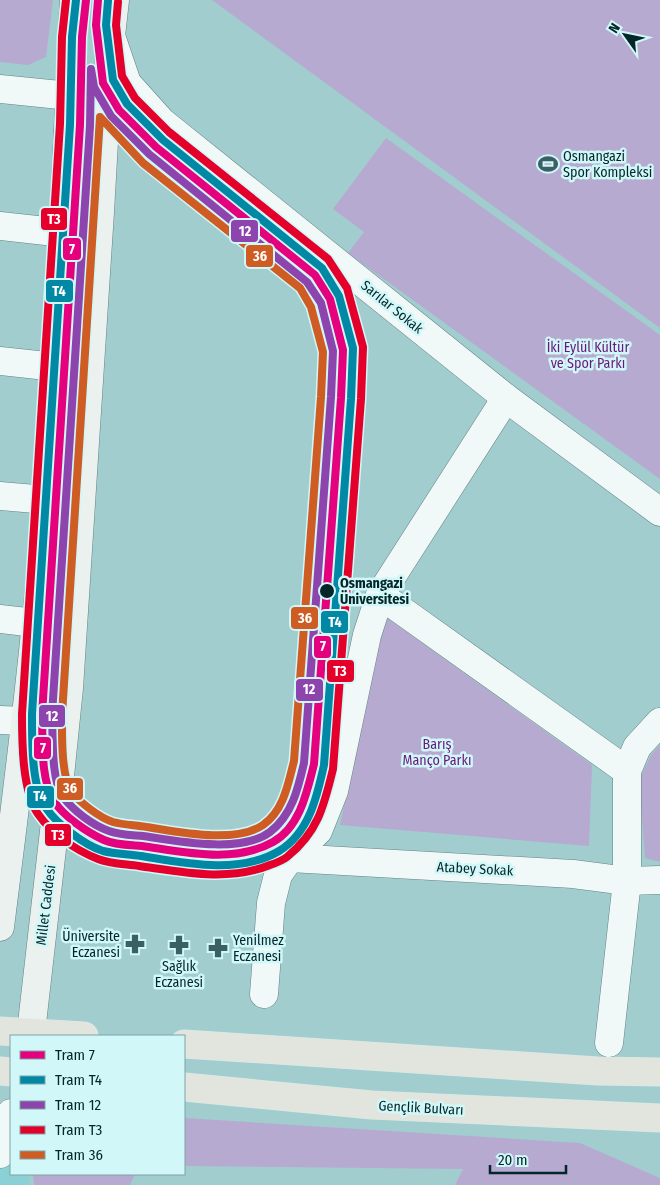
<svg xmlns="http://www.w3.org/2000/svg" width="660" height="1185" viewBox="0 0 660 1185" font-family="'Fira Sans Condensed',sans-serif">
	<rect width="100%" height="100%" fill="#a2cdcf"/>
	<!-- built -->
	<polygon fill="#8ad0d4" points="0,1105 11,1105 11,1174 29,1174 29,1185 0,1185"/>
	<!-- green -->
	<g fill="#b6aad1">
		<polygon points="0,0 53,0 46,57 28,65 0,62"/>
		<polygon points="212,0 660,0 660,328"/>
		<polygon points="386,138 660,335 660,479 348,253 364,232 333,209"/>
		<polygon points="383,615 592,765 589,846 340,825"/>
		<polygon points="660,745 660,862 645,858 639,780 651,755"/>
		<polygon points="184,1118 580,1143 660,1178 660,1185 455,1185 463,1169 184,1166"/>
		<polygon points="33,1174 135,1174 130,1185 34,1185"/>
	</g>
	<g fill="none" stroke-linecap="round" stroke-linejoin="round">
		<defs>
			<g id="minor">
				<polyline points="111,36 127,83 162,122 506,398 660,512"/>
				<polyline points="0,89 70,96"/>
				<polyline points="0,226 64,233"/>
				<polyline points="0,361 56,367"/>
				<polyline points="0,496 47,500"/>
				<polyline points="380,595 506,398"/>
				<polyline points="0,619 35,623"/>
				<polyline points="0,720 26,721"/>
				<polyline points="290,858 573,874 627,881 660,880"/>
				<polyline points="264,994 271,903 278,875 290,858 318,831 334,791 367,635 380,595 627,771"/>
				<polyline points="609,1043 627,881 627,771 637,747 660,722"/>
				<polyline points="0,1154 11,1113"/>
			</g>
			<g id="secondary">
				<path d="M0 927C18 785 36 643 47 500 60 333 66 167 74 0"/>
				<polyline points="31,1032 57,805 69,688 100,212 109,54 115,0"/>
			</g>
			<g id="trunk">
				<polyline points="0,1031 84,1036"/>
				<polyline points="184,1044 598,1071 660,1072"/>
				<polyline points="0,1071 11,1072"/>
				<polyline points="184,1087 372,1105 660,1118"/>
			</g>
		</defs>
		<!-- minor casing -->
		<use href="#minor" stroke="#638284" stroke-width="29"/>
		<!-- secondary casing -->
		<use href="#secondary" stroke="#638284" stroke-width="29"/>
		<!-- trunk casing -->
		<use href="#trunk" stroke="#d5e8e9" stroke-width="29"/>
		<!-- minor -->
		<use href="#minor" stroke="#f1f8f8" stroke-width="28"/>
		<!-- secondary -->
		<use href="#secondary" stroke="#ebf1ee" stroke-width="28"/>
		<!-- trunk -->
		<use href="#trunk" stroke="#e2e5de" stroke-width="28"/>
		<defs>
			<path id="tram-1" d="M86 0 82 37 80 125 42 715C43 740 40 779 54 801 63 816 88 833 104 840 115 845 130 845 142 846 184 852 234 864 273 842 300 827 307 792 314 764L341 398 343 350 330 299 315 275 156 147 119 110 103 83 96 25 98 0"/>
			<path id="tram-2" d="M76 0 72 37 70 125 32 714C32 740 31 786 46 808 57 824 84 845 103 851 115 854 129 854 141 856 184 863 239 875 279 851 309 833 317 797 324 765L351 399 353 348 339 296 322 268 163 140 127 104 113 80 106 25 108 1"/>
			<path id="tram-3" d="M91 69 94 87 111 116 149 154 307 282 321 303 333 351 331 397 304 763C298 789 292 815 270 832 241 854 176 841 143 836 132 835 119 835 109 831 92 825 74 811 63 797 51 781 53 736 52 715L90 126Z"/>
			<path id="tram-4" d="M66 0 62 37 60 124 22 714C22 741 22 791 38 814 52 834 75 850 98 859 110 864 126 864 139 866 182 872 228 882 270 865 276 863 282 861 287 857 318 832 324 806 333 769L361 399 363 347 347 288 328 259 169 132 135 98 122 76 116 25 118 2"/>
			<path id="tram-5" d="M100 117 143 163 300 288 311 307 323 352 321 397 294 761C288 784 284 810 263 825 235 844 179 832 147 827 136 825 124 825 113 822 100 818 79 802 71 791 61 775 62 734 62 715Z"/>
		</defs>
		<!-- tram-1 casing -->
		<use href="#tram-1" stroke="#d1f7f9" stroke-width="11"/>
		<!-- tram-2 casing -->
		<use href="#tram-2" stroke="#d1f7f9" stroke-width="11"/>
		<!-- tram-3 casing -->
		<use href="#tram-3" stroke="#d1f7f9" stroke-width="11"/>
		<!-- tram-4 casing -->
		<use href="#tram-4" stroke="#d1f7f9" stroke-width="11"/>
		<!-- tram-5 casing -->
		<use href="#tram-5" stroke="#d1f7f9" stroke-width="11"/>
		<!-- tram-1 -->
		<use href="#tram-1" stroke="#e5007d" stroke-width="8"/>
		<!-- tram-2 -->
		<use href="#tram-2" stroke="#0188a5" stroke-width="8"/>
		<!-- tram-3 -->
		<use href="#tram-3" stroke="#8e44ad" stroke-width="8"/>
		<!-- tram-4 -->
		<use href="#tram-4" stroke="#e4002b" stroke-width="8"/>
		<!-- tram-5 -->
		<use href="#tram-5" stroke="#ce5c23" stroke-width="8"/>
	</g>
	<!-- icons -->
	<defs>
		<symbol id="stadium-bare" viewBox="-9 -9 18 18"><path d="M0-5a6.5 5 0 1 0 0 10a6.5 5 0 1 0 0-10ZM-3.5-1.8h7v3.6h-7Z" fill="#3b6063" stroke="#d1f7f9" stroke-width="2.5" paint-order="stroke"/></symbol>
		<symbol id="pharmacy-bare" viewBox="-9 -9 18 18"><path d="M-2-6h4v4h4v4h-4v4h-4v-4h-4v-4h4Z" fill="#3b6063" stroke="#d1f7f9" stroke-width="2.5" paint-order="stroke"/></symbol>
	</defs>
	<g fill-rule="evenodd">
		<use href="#stadium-bare" x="534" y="150" width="28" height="28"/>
		<use href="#pharmacy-bare" x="121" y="930" width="28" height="28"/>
		<use href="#pharmacy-bare" x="165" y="931" width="28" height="28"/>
		<use href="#pharmacy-bare" x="204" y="934" width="28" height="28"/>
	</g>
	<!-- markers -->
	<circle fill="#032629" stroke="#d1f7f9" stroke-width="2" cx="327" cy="591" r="8"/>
	<g text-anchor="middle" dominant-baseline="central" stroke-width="5" stroke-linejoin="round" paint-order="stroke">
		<!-- poi labels -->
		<g font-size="14" fill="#032629" stroke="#d1f7f9" text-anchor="start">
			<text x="563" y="156">Osmangazi<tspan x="563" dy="16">Spor Kompleksi</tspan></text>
			<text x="120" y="936" text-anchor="end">Üniversite<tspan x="120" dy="16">Eczanesi</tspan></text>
			<text x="233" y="940">Yenilmez<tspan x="233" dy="16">Eczanesi</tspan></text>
			<text x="179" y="966" text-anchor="middle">Sağlık<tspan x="179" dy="16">Eczanesi</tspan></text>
		</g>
		<!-- street labels -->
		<g font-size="14" fill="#032629" stroke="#d1f7f9">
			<text transform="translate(392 307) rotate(39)">Sarılar Sokak</text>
			<text transform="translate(475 869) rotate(3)">Atabey Sokak</text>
			<text transform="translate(46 905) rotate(-83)">Millet Caddesi</text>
			<text transform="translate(421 1108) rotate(3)">Gençlik Bulvarı</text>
		</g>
		<!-- park labels -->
		<g font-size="14" fill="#6b177a" stroke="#d1f7f9">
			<text x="588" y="347">İki Eylül Kültür<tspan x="588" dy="16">ve Spor Parkı</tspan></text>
			<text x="437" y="744">Barış<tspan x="437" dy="16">Manço Parkı</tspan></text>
		</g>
		<!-- stop labels -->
		<g font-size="14" font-weight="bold" fill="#032629" stroke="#d1f7f9" text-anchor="start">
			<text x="340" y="583">Osmangazi<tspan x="340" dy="16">Üniversitesi</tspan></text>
		</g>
	</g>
	<g stroke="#d1f7f9" stroke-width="2">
		<rect x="40" y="207" width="28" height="24" rx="5" fill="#e4002b"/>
		<rect x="230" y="219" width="29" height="24" rx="5" fill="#8e44ad"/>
		<rect x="62" y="237" width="20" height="24" rx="5" fill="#e5007d"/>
		<rect x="245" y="244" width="29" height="24" rx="5" fill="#ce5c23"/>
		<rect x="45" y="279" width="29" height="24" rx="5" fill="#0188a5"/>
		<rect x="290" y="606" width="29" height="24" rx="5" fill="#ce5c23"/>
		<rect x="320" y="610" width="29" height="24" rx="5" fill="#0188a5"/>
		<rect x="313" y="635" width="19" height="24" rx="5" fill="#e5007d"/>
		<rect x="326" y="659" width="29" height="24" rx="5" fill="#e4002b"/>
		<rect x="295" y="678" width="29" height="24" rx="5" fill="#8e44ad"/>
		<rect x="38" y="704" width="28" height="24" rx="5" fill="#8e44ad"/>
		<rect x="33" y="736" width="19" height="24" rx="5" fill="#e5007d"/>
		<rect x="56" y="777" width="28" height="24" rx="5" fill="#ce5c23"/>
		<rect x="26" y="785" width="29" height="24" rx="5" fill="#0188a5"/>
		<rect x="44" y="823" width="28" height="24" rx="5" fill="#e4002b"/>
	</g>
	<g font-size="14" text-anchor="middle" font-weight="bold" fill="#fff">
		<text x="54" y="224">T3</text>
		<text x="245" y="236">12</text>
		<text x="72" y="254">7</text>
		<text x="260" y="261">36</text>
		<text x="59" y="296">T4</text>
		<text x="305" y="623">36</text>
		<text x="335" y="627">T4</text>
		<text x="323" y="651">7</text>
		<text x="340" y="676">T3</text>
		<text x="309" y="694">12</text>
		<text x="52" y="721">12</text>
		<text x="43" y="753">7</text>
		<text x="70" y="793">36</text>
		<text x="40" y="801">T4</text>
		<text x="58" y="840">T3</text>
	</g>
	<!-- legend -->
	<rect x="10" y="1035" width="175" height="140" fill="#d1f7f9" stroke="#7fa3a6"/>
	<rect x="20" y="1051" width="25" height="8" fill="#e5007d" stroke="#7fa3a6"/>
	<text x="55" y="1060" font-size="15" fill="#032629">Tram 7</text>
	<rect x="20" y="1076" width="25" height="8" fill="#0188a5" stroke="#7fa3a6"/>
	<text x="55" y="1085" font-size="15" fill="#032629">Tram T4</text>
	<rect x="20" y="1101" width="25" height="8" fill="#8e44ad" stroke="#7fa3a6"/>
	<text x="55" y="1110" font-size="15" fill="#032629">Tram 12</text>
	<rect x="20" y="1126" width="25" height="8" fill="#e4002b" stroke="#7fa3a6"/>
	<text x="55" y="1135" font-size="15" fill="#032629">Tram T3</text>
	<rect x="20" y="1151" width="25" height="8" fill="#ce5c23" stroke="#7fa3a6"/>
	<text x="55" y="1160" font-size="15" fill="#032629">Tram 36</text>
	<!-- north arrow -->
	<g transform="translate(625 35) rotate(303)" stroke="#d1f7f9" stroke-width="4" paint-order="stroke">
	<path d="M0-4L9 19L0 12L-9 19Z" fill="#032629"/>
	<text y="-8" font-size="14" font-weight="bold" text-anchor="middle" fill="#032629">N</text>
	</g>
	<!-- scale -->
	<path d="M490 1165v8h76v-8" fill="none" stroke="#032629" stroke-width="2.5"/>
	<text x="498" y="1165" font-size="15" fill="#032629" stroke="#d1f7f9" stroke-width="4" paint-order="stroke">20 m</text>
</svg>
